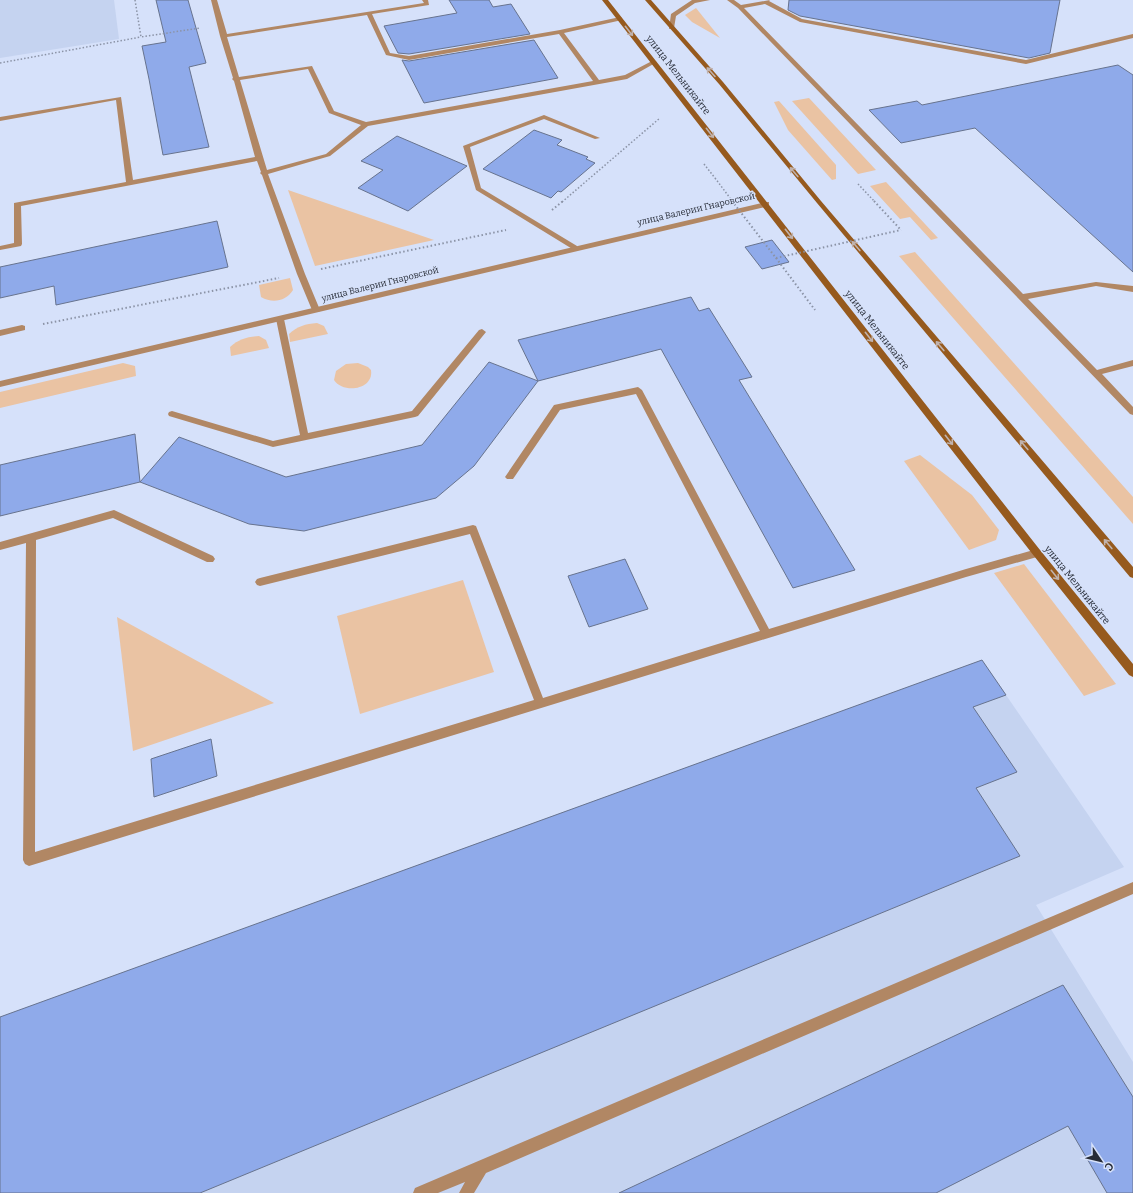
<svg xmlns="http://www.w3.org/2000/svg" width="1133" height="1193" viewBox="0 0 1133 1193" font-family="Bitter,serif">
	<rect width="100%" height="100%" fill="#d6e1fa"/>
	<!-- built -->
	<g fill="#c5d3f0">
		<polygon points="0,0 114,0 119,39 0,58"/>
		<polygon points="982,660 1124,867 1036,905 1133,1062 1133,1193 0,1193 0,1017"/>
	</g>
	<!-- green -->
	<g fill="#eac3a3">
		<polygon points="696,8 720,38 692,22 685,15"/>
		<polygon points="809,98 876,170 858,174 792,101"/>
		<polygon points="779,101 836,165 836,179 832,180 788,130 774,102"/>
		<polygon points="886,182 938,238 931,240 910,217 900,219 870,186"/>
		<polygon points="288,190 434,240 315,266"/>
		<polygon points="915,252 1133,497 1133,524 899,256"/>
		<path d="M290 278 293 290C286 301 273 304 261 297L259 285Z"/>
		<path d="M317 323 324 326 328 334 290 342 289 334C298 326 305 324 317 323Z"/>
		<path d="M259 336 266 340 269 348 231 356 230 347C239 339 247 337 259 336Z"/>
		<polygon points="123,363 135,366 136,376 0,408 0,392"/>
		<path d="M358 363 368 367 371 370C374 390 343 394 334 380L336 371 346 364Z"/>
		<polygon points="920,455 972,495 999,530 996,540 969,550 904,461"/>
		<polygon points="1024,564 1116,684 1084,696 994,573"/>
		<polygon points="463,580 494,672 360,714 337,616"/>
		<polygon points="117,617 274,703 133,751"/>
	</g>
	<!-- building -->
	<g fill="#8faaea" stroke="#67738e">
		<polygon points="156,0 188,0 206,63 189,67 209,147 163,155 149,79 142,46 166,42"/>
		<polygon points="449,0 489,0 493,7 511,4 530,34 409,54 398,53 384,26 457,13"/>
		<polygon points="789,0 1060,0 1050,53 1029,58 800,16 788,10"/>
		<polygon points="534,40 558,78 424,103 402,60 409,61"/>
		<polygon points="1118,65 1133,75 1133,272 975,128 901,143 869,110 917,101 922,105"/>
		<polygon points="534,130 562,140 557,145 588,157 586,159 595,163 561,192 558,191 551,198 483,169"/>
		<polygon points="397,136 467,166 408,211 358,188 383,170 361,161"/>
		<polygon points="217,221 228,267 56,305 54,286 0,298 0,267"/>
		<polygon points="772,240 789,262 762,269 745,247"/>
		<polygon points="691,297 699,311 709,308 752,377 739,380 855,570 793,588 661,349 538,381 518,340"/>
		<polygon points="489,362 538,381 474,466 436,498 304,531 249,524 140,482 179,437 286,477 422,445"/>
		<polygon points="135,434 140,482 0,516 0,465"/>
		<polygon points="625,559 648,609 589,627 568,576"/>
		<polygon points="982,660 1006,695 973,707 1017,772 976,788 1020,856 200,1193 0,1193 0,1017"/>
		<polygon points="211,739 217,776 154,797 151,759"/>
		<polygon points="1063,985 1133,1097 1133,1193 1107,1193 1068,1126 936,1193 619,1193"/>
	</g>
	<g fill="none" stroke-linecap="round" stroke-linejoin="round">
		<!-- path-far1 -->
		<g stroke="#8b93a6" stroke-width="1.5" stroke-dasharray="1.5 2" stroke-linecap="butt">
			<polyline points="135,0 141,37 200,28"/>
			<polyline points="0,63 141,37"/>
			<polyline points="704,164 715,178"/>
			<polyline points="858,184 875,202"/>
			<polyline points="562,202 660,118"/>
		</g>
		<!-- path -->
		<g stroke="#8b93a6" stroke-width="2" stroke-dasharray="1.5 2.5" stroke-linecap="butt">
			<polyline points="874,201 901,230"/>
			<polyline points="552,210 563,201"/>
			<polyline points="776,258 815,310"/>
			<polyline points="321,269 506,230"/>
			<polyline points="43,324 279,278"/>
		</g>
		<!-- service -->
		<g fill="#b18764" fill-rule="evenodd">
			<path d="M211 0H217L227 34 424 3 422 0H428L429 5 372 14 390 53 409 56 560 30 620 17 622 18V20L564 33 599 80 625 75 652 61 657 62 627 79 368 126 330 156 268 174 305 274 320 310 319 312H313L312 310 297 274 262 175 260 173 261 172 257 161 21 206 22 244 21 246 0 250V246L14 243V203L126 182 116 100 0 121V117L121 97 133 180 255 157 234 81 232 79 233 78 220 36ZM367 15 386 55 409 60 559 34 593 81 366 122 334 111 312 66 239 77 227 37ZM308 69 329 113 361 125 326 154 267 170 240 80Z"/>
			<polygon points="692,0 710,0 695,3 676,16 674,28 669,29 671,14"/>
			<polygon points="727,0 734,0 741,5 770,0 769,1 802,19 1026,60 1133,34 1133,38 1026,64 800,22 765,4 744,8 1023,294 1096,282 1133,286 1133,292 1096,286 1028,299 1097,370 1133,360 1133,366 1102,374 1133,407 1133,415 1130,414 738,8"/>
			<polygon points="544,115 600,138 595,139 544,119 470,147 481,188 577,246 577,250 574,250 476,190 463,146"/>
			<polygon points="280,316 284,319 308,433 412,411 479,330 482,329 486,332 418,416 415,417 273,447 169,416 168,414 169,412 172,411 273,441 300,435 276,319"/>
			<polygon points="22,325 25,326 25,330 0,336 0,330"/>
			<polygon points="638,387 642,390 769,629 966,569 1037,549 1040,550 1042,553 1040,556 1037,557 966,577 29,866 25,864 23,860 26,543 0,550 0,542 114,510 213,556 215,559 213,562 207,562 113,518 36,540 35,852 534,700 470,534 260,586 257,585 255,582 257,579 260,578 473,525 476,526 543,698 760,631 636,394 560,410 513,479 507,479 505,477 554,405"/>
			<polygon points="1133,882 1133,894 486,1173 474,1193 459,1193 465,1182 438,1193 413,1193 415,1188"/>
		</g>
		<!-- tertiary -->
		<polygon fill="#b18764" fill-rule="evenodd" points="766,202 769,202 769,206 0,387 0,381"/>
		<!-- secondary -->
		<g fill="#965a1e" fill-rule="evenodd">
			<polygon points="602,0 608,0 1040,550 1133,664 1133,677 1129,675 1034,556"/>
			<polygon points="645,0 651,0 723,82 821,201 1133,567 1133,578 1130,577 817,203 719,84"/>
		</g>
		<!-- path-bridge-far1 -->
		<polyline stroke="#8b93a6" stroke-width="1.5" stroke-dasharray="1.5 2" stroke-linecap="butt" points="715,178 733,202"/>
		<!-- path-bridge -->
		<polyline stroke="#8b93a6" stroke-width="2" stroke-dasharray="1.5 2.5" stroke-linecap="butt" points="732,201 776,258 901,230"/>
	</g>
	<!-- one-way arrows -->
	<defs><path id="oneway-shaft" d="M-6 0H5M1.5-3L5.5 0L1.5 3" fill="none" stroke-width="1.6" stroke-linecap="round" stroke-linejoin="round"/></defs>
	<g stroke="#c0b2ad">
		<use href="#oneway-shaft" transform="translate(629 31) rotate(52)"/>
		<use href="#oneway-shaft" transform="translate(711 72) rotate(-132)"/>
		<use href="#oneway-shaft" transform="translate(710 133) rotate(52)"/>
		<use href="#oneway-shaft" transform="translate(794 172) rotate(-130)"/>
		<use href="#oneway-shaft" transform="translate(789 234) rotate(52)"/>
		<use href="#oneway-shaft" transform="translate(856 246) rotate(-130)"/>
		<use href="#oneway-shaft" transform="translate(869 337) rotate(52)"/>
		<use href="#oneway-shaft" transform="translate(940 346) rotate(-130)"/>
		<use href="#oneway-shaft" transform="translate(949 440) rotate(52)"/>
		<use href="#oneway-shaft" transform="translate(1024 445) rotate(-130)"/>
		<use href="#oneway-shaft" transform="translate(1108 544) rotate(-130)"/>
		<use href="#oneway-shaft" transform="translate(1055 575) rotate(51)"/>
	</g>
	<g text-anchor="middle" dominant-baseline="central" stroke-width="3" stroke-linejoin="round" paint-order="stroke">
		<!-- far-street labels -->
		<g font-size="9" fill="#272c37" stroke="#d6e1fa">
			<text transform="translate(696 209) rotate(-13)">улица Валерии Гнаровской</text>
			<text transform="translate(380 284) rotate(-14)">улица Валерии Гнаровской</text>
		</g>
		<!-- street labels -->
		<g font-size="10" fill="#272c37" stroke="#d6e1fa">
			<text transform="translate(678 75) rotate(52)">улица Мельникайте</text>
			<text transform="translate(877 330) rotate(52)">улица Мельникайте</text>
			<text transform="translate(1077 585) rotate(51)">улица Мельникайте</text>
		</g>
	</g>
	<!-- north arrow -->
	<g transform="translate(1101 1161) rotate(125)" stroke="#d6e1fa" stroke-width="3" paint-order="stroke">
	<path d="M0-3L7 15L0 10L-7 15Z" fill="#272c37"/>
	<text y="-6" font-size="11" font-weight="bold" text-anchor="middle" fill="#272c37">С</text>
	</g>
</svg>
